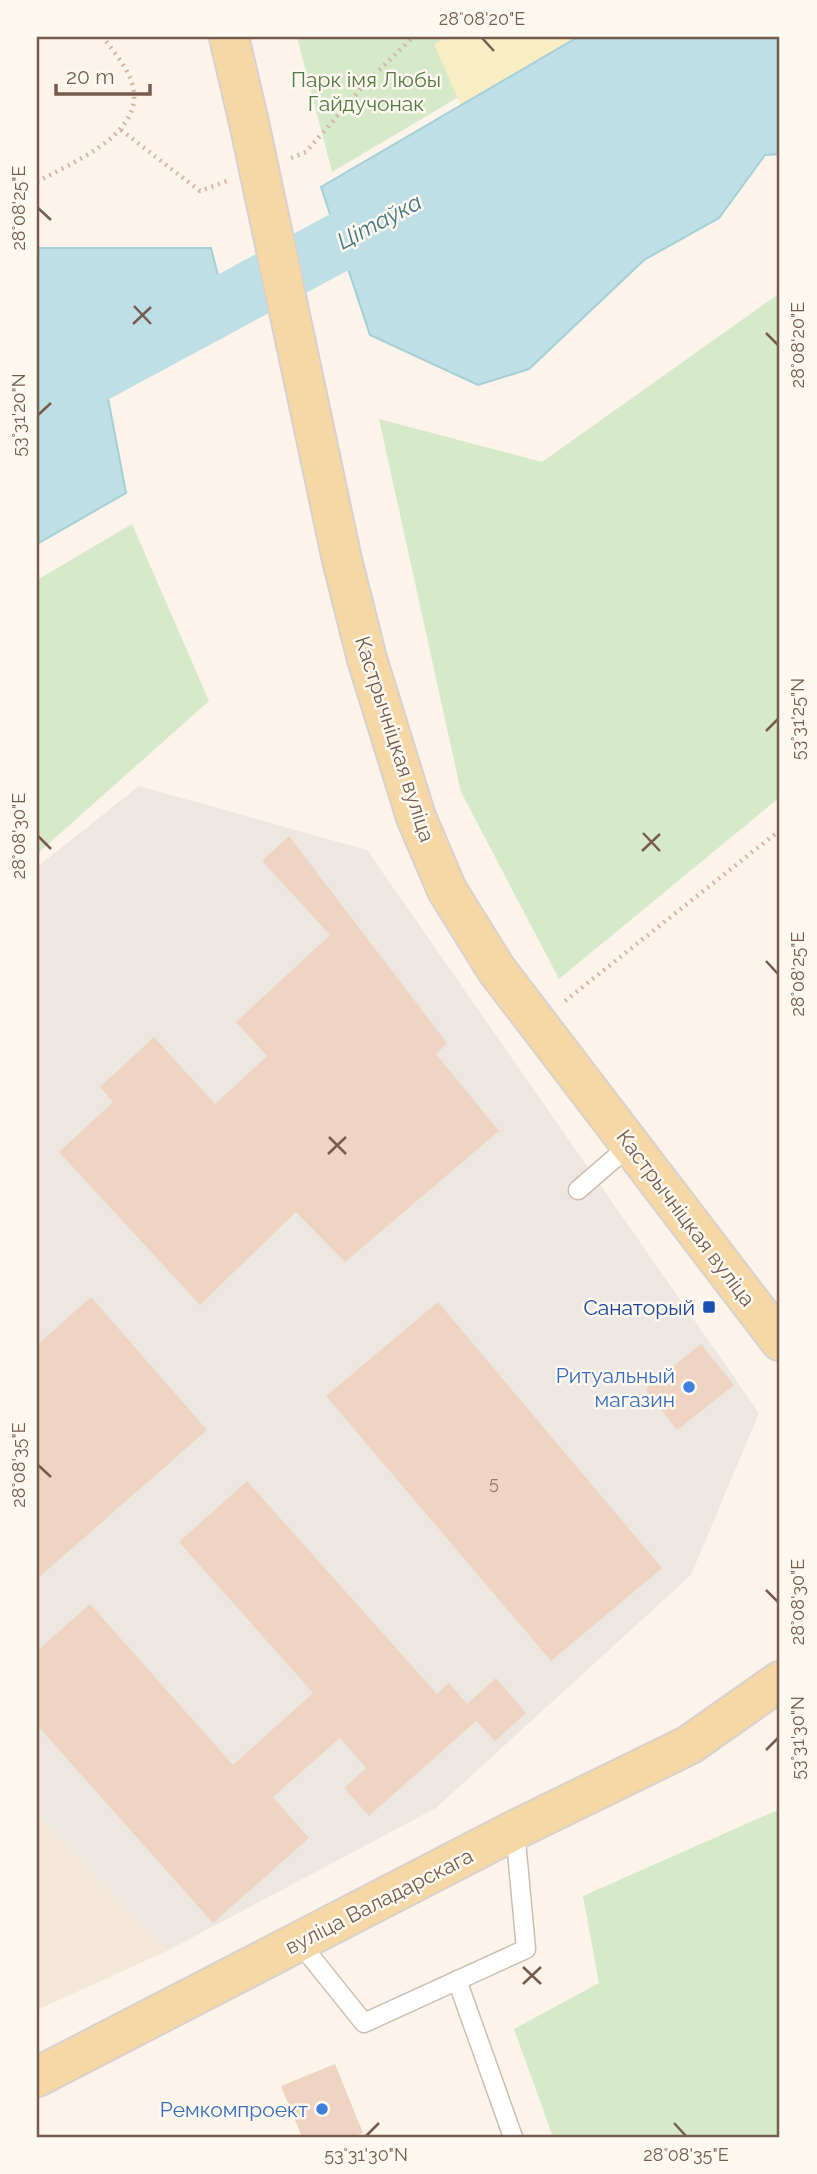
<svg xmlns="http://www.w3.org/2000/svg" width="817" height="2174" viewBox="0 0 817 2174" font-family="Raleway,sans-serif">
	<rect width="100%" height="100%" fill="#fcf4ea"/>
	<!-- residential -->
	<polygon fill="#f3e7d8" points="37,1814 167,1951 37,2010"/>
	<!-- industrial -->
	<polygon fill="#ede7e2" points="139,786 367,850 759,1413 691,1575 436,1808 167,1951 37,1814 37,867"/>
	<!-- green -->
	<g fill="#d6e9c8">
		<polygon points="297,37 560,37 332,172"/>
		<polygon points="780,293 780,797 559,979 461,792 379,419 542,462"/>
		<polygon points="132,524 209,701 37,854 37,580"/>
		<polygon points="780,1809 780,2137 553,2137 514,2029 599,1983 583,1896"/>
	</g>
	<!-- sand -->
	<polygon fill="#f9edc6" points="447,37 578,37 461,106 434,44"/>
	<!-- water -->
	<g fill="#bedfe5" stroke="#a5cfd6" stroke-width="2">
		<polygon points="578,37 780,37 780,154 765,155 719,218 644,260 529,369 478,385 370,335 321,187"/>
		<polygon points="37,248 211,248 231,327 108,398 126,493 37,544"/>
	</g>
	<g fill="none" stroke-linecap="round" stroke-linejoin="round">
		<!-- river -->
		<polyline stroke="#bedfe5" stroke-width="58" points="37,405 410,204"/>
	</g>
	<!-- building -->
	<g fill="#f0d4c2">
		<polygon points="289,836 447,1043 436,1054 499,1131 345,1262 296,1212 200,1305 59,1152 113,1102 100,1087 154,1037 215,1104 267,1056 236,1022 330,935 262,861"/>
		<polygon points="91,1297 207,1430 37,1579 37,1345"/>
		<polygon points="438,1302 662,1568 551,1661 326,1396"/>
		<polygon points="701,1344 734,1385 677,1430 645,1389"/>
		<polygon points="247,1481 437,1694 449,1683 467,1704 496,1678 526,1713 495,1741 476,1721 369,1816 344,1788 366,1768 340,1738 273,1797 309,1838 213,1923 37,1725 37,1651 90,1604 233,1765 313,1693 179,1542"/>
		<polygon points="335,2064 363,2133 351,2137 302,2137 281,2086"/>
	</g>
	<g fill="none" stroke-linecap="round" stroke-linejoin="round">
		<defs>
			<g id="service">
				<polyline points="578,1190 630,1145"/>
				<polyline points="299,1942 364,2023 526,1949 515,1830"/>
				<polyline points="457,1980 513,2137"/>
			</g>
			<g id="primary">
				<polyline points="229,37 250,127"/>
				<polyline points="342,560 367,659 416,817 447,890 496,969 780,1341"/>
				<polyline points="37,2077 515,1830 689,1745 780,1681"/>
			</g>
		</defs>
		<!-- service casing -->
		<use href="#service" stroke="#cdbdb0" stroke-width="21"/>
		<!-- primary casing -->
		<use href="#primary" stroke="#d8d1cd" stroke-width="42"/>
		<!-- path -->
		<g stroke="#d5b7a5" stroke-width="4.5" stroke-dasharray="2 5" stroke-linecap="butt">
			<polyline points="121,130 200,191 227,181"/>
			<polyline points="291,158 306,152 365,84 413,37"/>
			<path d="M37 182C70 163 148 134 132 83 127 67 113 51 103 37"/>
			<polyline points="565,1001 780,830"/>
		</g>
		<!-- service -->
		<use href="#service" stroke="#fff" stroke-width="18"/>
		<!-- primary -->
		<use href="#primary" stroke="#f6d8a6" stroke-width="38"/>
		<defs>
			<polyline id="primary-bridge" points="250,127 342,560"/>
		</defs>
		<!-- primary-bridge casing -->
		<use href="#primary-bridge" stroke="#d8d1cd" stroke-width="42" stroke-linecap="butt"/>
		<!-- primary-bridge -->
		<use href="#primary-bridge" stroke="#f6d8a6" stroke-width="38"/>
	</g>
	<!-- ticks -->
	<path fill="none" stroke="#755c4e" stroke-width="2.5" d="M482 38 494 51M38 208 51 220M134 306 151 324M133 324 151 307M766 333 778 345M38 415 51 403M766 731 778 719M643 833 660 851M38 836 51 849M642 851 660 834M766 961 778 974M329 1137 346 1154M328 1154 346 1137M38 1465 51 1477M766 1590 778 1602M766 1750 778 1738M523 1967 541 1984M523 1984 541 1967M674 2123 686 2136M366 2136 379 2123"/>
	<!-- markers -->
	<rect fill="#1a4fb4" stroke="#fef9f0" stroke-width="2.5" x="702" y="1300" width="14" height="14" rx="3.5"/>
	<g fill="#3f7fe0" stroke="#fef9f0" stroke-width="2.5">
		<circle cx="689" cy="1387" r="7"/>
		<circle cx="322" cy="2109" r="7"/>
	</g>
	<g text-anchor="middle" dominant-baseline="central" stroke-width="5" stroke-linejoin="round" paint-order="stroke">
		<!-- number labels -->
		<g font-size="18" fill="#947a6b">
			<text x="494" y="1482">5</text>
		</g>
		<!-- park labels -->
		<g font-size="21" fill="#557a46" stroke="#fef9f0">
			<text x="366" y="79">Парк імя Любы<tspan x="366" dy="24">Гайдучонак</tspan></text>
		</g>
		<!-- street labels -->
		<g font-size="21" fill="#755c4e" stroke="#fef9f0">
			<text transform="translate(395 739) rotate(72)">Кастрычніцкая вуліца</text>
			<text transform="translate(686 1218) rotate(53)">Кастрычніцкая вуліца</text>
			<text transform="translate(379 1901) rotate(-27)">вуліца Валадарскага</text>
		</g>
		<!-- transit labels -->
		<g font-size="21" fill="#164399" stroke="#fef9f0" text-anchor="end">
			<text x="695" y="1307">Санаторый</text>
		</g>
		<!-- shop labels -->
		<g font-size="21" fill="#366cbe" stroke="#fef9f0" text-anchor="end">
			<text x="675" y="1375">Ритуальный<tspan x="675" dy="24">магазин</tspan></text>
			<text x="308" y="2109">Ремкомпроект</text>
		</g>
		<!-- water labels -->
		<g font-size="23" font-style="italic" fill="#457780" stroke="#fef9f0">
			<text transform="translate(379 221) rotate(-28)">Цітаўка</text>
		</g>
	</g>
	<!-- border -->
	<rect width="817" height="2174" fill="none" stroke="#fef9f0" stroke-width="77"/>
	<!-- scale -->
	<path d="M56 84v10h94v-10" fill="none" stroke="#755c4e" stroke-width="3.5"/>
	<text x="66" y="84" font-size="21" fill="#755c4e" stroke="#fef9f0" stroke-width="5" paint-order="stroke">20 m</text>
	<rect x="38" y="38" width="740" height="2098" fill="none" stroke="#755c4e" stroke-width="2.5"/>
	<g font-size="18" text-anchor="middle" fill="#755c4e">
		<text x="482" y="25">28°08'20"E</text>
		<text transform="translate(19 208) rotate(-90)" y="6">28°08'25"E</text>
		<text transform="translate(798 345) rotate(-90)" y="6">28°08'20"E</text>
		<text transform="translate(19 415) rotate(-90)" y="6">53°31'20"N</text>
		<text transform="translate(798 719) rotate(-90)" y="6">53°31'25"N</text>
		<text transform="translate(19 836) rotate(-90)" y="6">28°08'30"E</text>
		<text transform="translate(798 974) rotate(-90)" y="6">28°08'25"E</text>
		<text transform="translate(19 1465) rotate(-90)" y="6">28°08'35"E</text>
		<text transform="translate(798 1602) rotate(-90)" y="6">28°08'30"E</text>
		<text transform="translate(798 1738) rotate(-90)" y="6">53°31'30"N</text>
		<text x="366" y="2161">53°31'30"N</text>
		<text x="686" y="2161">28°08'35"E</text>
	</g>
</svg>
